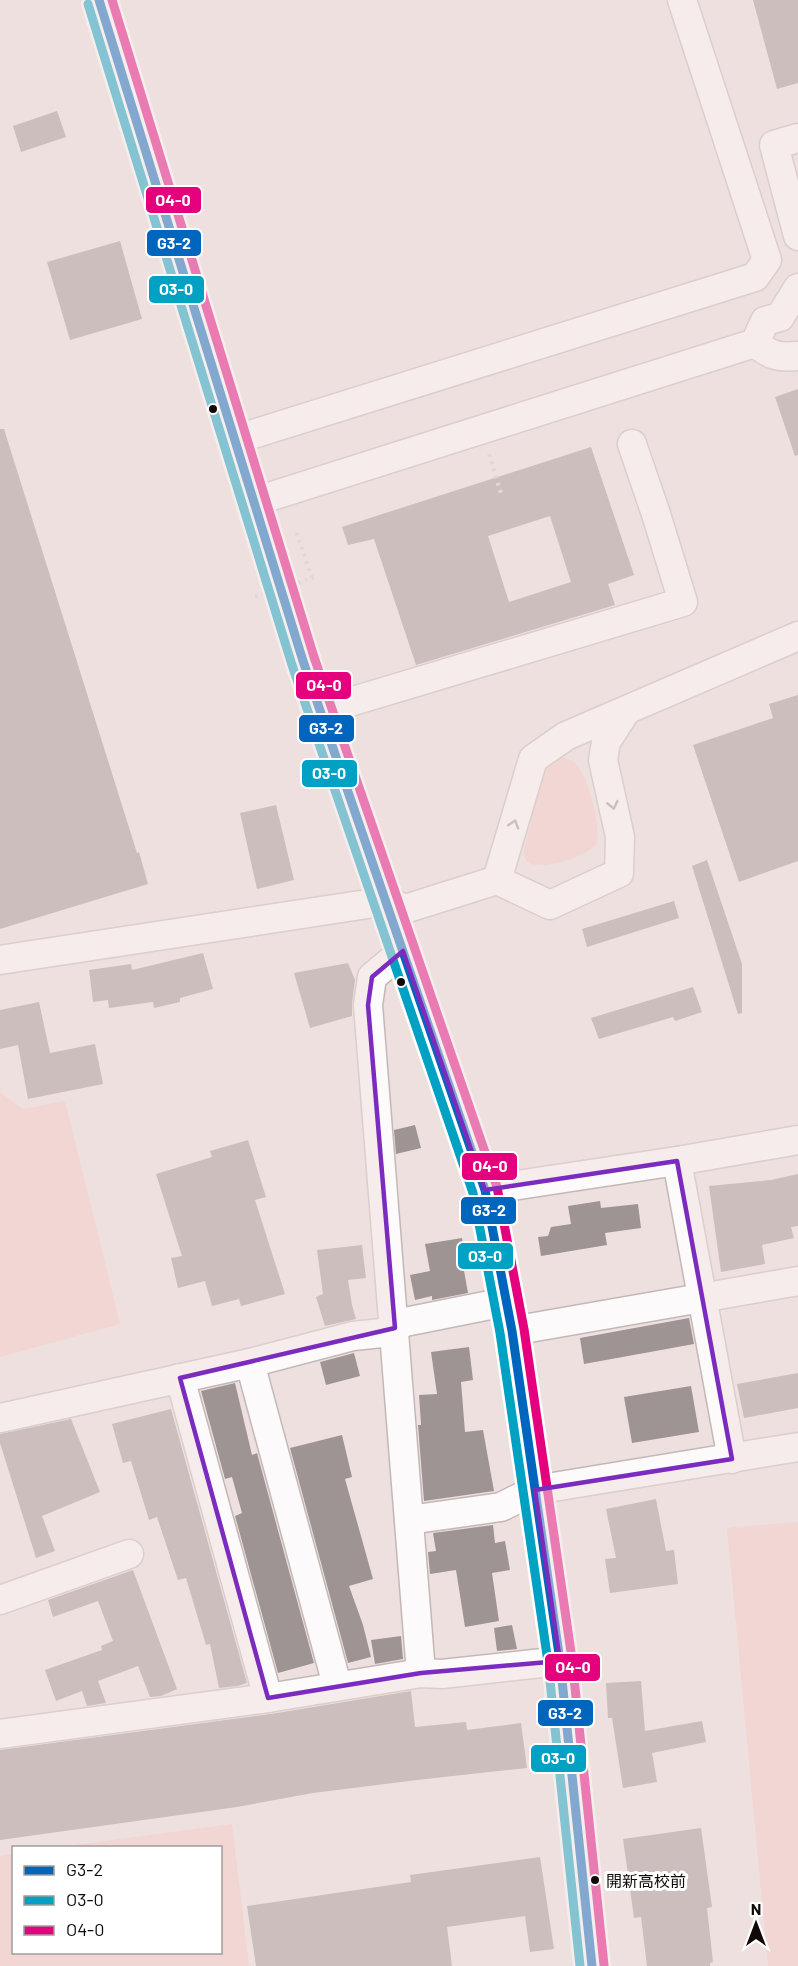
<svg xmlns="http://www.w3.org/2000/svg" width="798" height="1966" viewBox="0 0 798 1966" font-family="Barlow,'Noto Sans JP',sans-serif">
	<rect width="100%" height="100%" fill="#eee0df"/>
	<!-- green -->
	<g fill="#f4c9c6">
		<path d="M556 756C565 758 570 758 577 765 587 775 603 830 596 844 589 856 546 869 532 864 527 863 526 859 523 855L544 767Z"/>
		<polygon points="0,1092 23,1109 65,1101 120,1324 0,1357"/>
		<polygon points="798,1522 798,1966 768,1966 727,1528"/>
		<polygon points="232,1824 249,1966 0,1966 0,1856 13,1854 14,1952 220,1952 220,1848 60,1847"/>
	</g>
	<!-- building -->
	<g fill="#9f9494" fill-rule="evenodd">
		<polygon points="753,0 798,0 798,83 777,89"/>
		<polygon points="57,111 66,137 21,152 13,126"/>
		<polygon points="120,241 142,319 70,340 47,262"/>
		<polygon points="798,389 798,455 795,456 775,397"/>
		<polygon points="0,429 4,429 137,853 139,852 148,884 0,929"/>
		<path d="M591 447 634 575 608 584 615 605 416 665 374 539 348 545 342 527ZM550 516 571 582 509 602 488 536Z"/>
		<polygon points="798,695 798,861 739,882 693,745 773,718 769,704"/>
		<polygon points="276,805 294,880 257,889 240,813"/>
		<polygon points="707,860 742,964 742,1013 738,1014 692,866"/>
		<polygon points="674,901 679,918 587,947 582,929"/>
		<polygon points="203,953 213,989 180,998 180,1002 154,1008 153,1002 109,1008 108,1000 93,1002 89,970 131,964 132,970"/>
		<polygon points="348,963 355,980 352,1003 352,1016 310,1028 294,973"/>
		<polygon points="693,987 702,1012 675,1021 673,1017 599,1039 591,1018"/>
		<polygon points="39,1002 50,1053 95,1044 103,1084 28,1099 18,1045 0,1049 0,1010"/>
		<polygon points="415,1125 421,1148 396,1154 394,1130"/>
		<polygon points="248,1140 266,1197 255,1200 285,1294 241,1306 239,1299 212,1306 205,1281 178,1288 171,1258 182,1256 156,1174 212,1157 210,1151"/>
		<polygon points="798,1174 798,1226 791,1227 794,1238 762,1245 765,1264 721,1272 709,1186 771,1180"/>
		<polygon points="600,1201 601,1208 638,1204 641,1228 605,1233 607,1245 541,1256 538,1237 548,1236 551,1227 571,1224 568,1206"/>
		<polygon points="462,1238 466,1264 463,1265 468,1293 432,1300 432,1296 415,1300 410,1275 430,1271 425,1244"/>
		<polygon points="362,1245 366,1278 348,1280 352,1305 356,1319 325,1326 316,1297 323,1294 317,1250"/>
		<polygon points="689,1318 694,1344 584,1364 580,1338"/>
		<polygon points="469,1347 473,1380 461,1382 465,1432 483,1430 494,1491 424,1501 418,1425 421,1425 419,1395 437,1394 431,1352"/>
		<polygon points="354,1353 360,1376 326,1385 320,1362"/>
		<polygon points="798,1373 798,1408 744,1418 737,1384"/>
		<polygon points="235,1383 252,1455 257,1453 314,1663 278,1673 235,1516 242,1513 232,1477 225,1479 201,1391"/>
		<polygon points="691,1386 699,1432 632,1443 624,1397"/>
		<polygon points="171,1409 247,1683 237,1686 219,1688 210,1644 206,1645 186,1578 178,1580 157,1517 149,1520 131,1461 123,1463 112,1424"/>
		<polygon points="71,1419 100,1492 42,1516 55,1551 36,1558 0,1443 0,1434"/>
		<polygon points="342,1435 352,1477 345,1479 373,1579 349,1586 363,1625 371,1657 348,1663 290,1448"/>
		<polygon points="656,1499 666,1551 674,1550 678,1584 610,1593 605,1559 616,1558 606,1509"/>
		<polygon points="493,1525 495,1543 505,1541 510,1570 492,1573 499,1621 465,1627 456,1570 430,1574 428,1552 436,1551 433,1533"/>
		<polygon points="133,1570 177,1689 161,1696 150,1697 138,1666 98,1681 106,1703 87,1706 82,1691 56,1701 45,1670 102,1650 101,1646 113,1641 98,1601 53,1617 48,1600"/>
		<polygon points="512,1625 517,1649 497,1651 494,1628"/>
		<polygon points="401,1636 403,1659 375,1664 371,1640"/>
		<polygon points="641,1681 645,1731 702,1721 706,1742 652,1753 657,1782 623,1788 612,1718 608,1718 606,1683"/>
		<polygon points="411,1691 415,1727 466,1722 467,1730 521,1723 527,1768 417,1780 313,1793 237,1807 0,1840 0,1750 271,1714"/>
		<polygon points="701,1828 712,1907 707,1908 713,1962 710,1963 710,1966 647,1966 641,1917 634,1918 623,1839"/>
		<polygon points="540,1857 554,1949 530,1952 525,1916 447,1927 452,1966 256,1966 247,1906 411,1882 410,1875"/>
	</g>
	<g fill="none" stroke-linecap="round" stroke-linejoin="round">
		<defs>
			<g id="minor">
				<polyline points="99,0 303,661 387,901 403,951 485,1190 505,1302 512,1331 560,1661 592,1966"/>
				<polyline points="798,138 774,145 798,236"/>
				<path d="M755 343C770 355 777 358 797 356"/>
				<polyline points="234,440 755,277 767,260 682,0"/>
				<polyline points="253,502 755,343 765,321 780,317 798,288"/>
				<polyline points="320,711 683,602 656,514 632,444"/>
				<polyline points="497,880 533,759 566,736 798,636"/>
				<polyline points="403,951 372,977 368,1005 421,1673"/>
				<polyline points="0,960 387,901 405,909 497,880 550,905 619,873 620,837 603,760 606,742 626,711"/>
				<polyline points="677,1161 732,1459"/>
				<polyline points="485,1190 677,1161 798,1140"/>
				<polyline points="512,1331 798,1281"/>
				<polyline points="250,1363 337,1685"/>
				<polyline points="180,1378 268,1698"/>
				<polyline points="0,1418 250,1363 353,1336 382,1333 405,1322 505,1302"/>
				<polyline points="409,1520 501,1507 535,1490 798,1447"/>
				<polyline points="0,1600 129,1554"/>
				<polyline points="0,1734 268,1698 421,1673 442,1674 560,1661"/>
			</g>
		</defs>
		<!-- minor casing -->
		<use href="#minor" stroke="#c3b8b7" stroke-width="31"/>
		<!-- path -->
		<polyline stroke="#d0cccb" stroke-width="4" stroke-dasharray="3 4.5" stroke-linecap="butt" points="489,454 502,497"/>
		<!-- minor -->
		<use href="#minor" stroke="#fcfafa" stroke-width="28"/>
		<!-- path-bridge -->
		<polyline stroke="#d0cccb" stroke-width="4" stroke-dasharray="3 4.5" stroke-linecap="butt" points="255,597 312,578 296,531"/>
		<defs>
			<polyline id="bus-1" points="99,0 303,661 485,1190 512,1331 560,1661 592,1966"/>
			<polyline id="bus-2" points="88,4 292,665 473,1193 500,1333 548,1662 580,1966"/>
			<polyline id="bus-3" points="112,0 314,657 497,1187 524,1329 572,1659 604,1965"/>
		</defs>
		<!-- bus-1 casing -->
		<use href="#bus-1" stroke="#fff" stroke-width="14"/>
		<!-- bus-2 casing -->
		<use href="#bus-2" stroke="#fff" stroke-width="14"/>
		<!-- bus-3 casing -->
		<use href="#bus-3" stroke="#fff" stroke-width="14"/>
		<!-- bus-1 -->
		<use href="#bus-1" stroke="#0065bd" stroke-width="9"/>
		<!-- bus-2 -->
		<use href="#bus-2" stroke="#01a1c4" stroke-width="9"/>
		<!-- bus-3 -->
		<use href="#bus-3" stroke="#e5007d" stroke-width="9"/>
	</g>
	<!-- one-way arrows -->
	<defs><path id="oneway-chevron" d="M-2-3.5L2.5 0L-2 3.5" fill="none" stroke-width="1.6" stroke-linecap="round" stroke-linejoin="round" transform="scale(1.5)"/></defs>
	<g stroke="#9e9a99">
		<use href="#oneway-chevron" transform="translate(613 805) rotate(77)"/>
		<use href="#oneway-chevron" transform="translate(514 824) rotate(-73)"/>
	</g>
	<!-- marked area -->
	<path d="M0 0H798V1966H0ZM403 951 485 1190 677 1161 732 1459 535 1490 560 1661 421 1673 268 1698 180 1378 395 1328 368 1005 372 977Z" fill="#eee0df" fill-opacity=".55" fill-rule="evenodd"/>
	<path fill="none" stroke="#7b2cbf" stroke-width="4.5" stroke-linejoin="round" d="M403 951 485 1190 677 1161 732 1459 535 1490 560 1661 421 1673 268 1698 180 1378 395 1328 368 1005 372 977Z"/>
	<!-- markers -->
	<g fill="#110908" stroke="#fff" stroke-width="2">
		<circle cx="213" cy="409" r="5"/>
		<circle cx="401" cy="982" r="5"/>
		<circle cx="595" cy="1880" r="5"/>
	</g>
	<g text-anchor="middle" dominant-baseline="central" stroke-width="6" stroke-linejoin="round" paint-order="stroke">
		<!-- bus labels -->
		<g font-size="16" fill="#110908" stroke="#fff" text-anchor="start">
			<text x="606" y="1880">開新高校前</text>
		</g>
	</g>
	<g stroke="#fff" stroke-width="2">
		<rect x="145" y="186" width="57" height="28" rx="6" fill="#e5007d"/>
		<rect x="146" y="229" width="56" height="28" rx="6" fill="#0065bd"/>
		<rect x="148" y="275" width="57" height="29" rx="6" fill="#01a1c4"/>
		<rect x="295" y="671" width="57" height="29" rx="6" fill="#e5007d"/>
		<rect x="298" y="714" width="57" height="29" rx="6" fill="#0065bd"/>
		<rect x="301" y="759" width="57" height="29" rx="6" fill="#01a1c4"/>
		<rect x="461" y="1152" width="57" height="29" rx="6" fill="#e5007d"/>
		<rect x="460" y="1196" width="57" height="29" rx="6" fill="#0065bd"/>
		<rect x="457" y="1242" width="57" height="28" rx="6" fill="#01a1c4"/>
		<rect x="544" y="1653" width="57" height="29" rx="6" fill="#e5007d"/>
		<rect x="537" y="1699" width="57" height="28" rx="6" fill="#0065bd"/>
		<rect x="530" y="1744" width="57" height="29" rx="6" fill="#01a1c4"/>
	</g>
	<g font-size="16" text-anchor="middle" font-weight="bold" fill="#fff">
		<text x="173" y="206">O4-0</text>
		<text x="174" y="249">G3-2</text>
		<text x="176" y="295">O3-0</text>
		<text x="324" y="691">O4-0</text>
		<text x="326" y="734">G3-2</text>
		<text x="329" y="779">O3-0</text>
		<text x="490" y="1172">O4-0</text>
		<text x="489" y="1216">G3-2</text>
		<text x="485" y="1262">O3-0</text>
		<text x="573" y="1673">O4-0</text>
		<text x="565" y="1719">G3-2</text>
		<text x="558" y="1764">O3-0</text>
	</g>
	<!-- legend -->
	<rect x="12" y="1846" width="210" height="108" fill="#ffffff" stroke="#a09d9c" stroke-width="1.5"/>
	<rect x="24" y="1866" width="30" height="9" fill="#0065bd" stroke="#a09d9c" stroke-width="1.5"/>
	<text x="66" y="1876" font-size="18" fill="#110908">G3-2</text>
	<rect x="24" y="1896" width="30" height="9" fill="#01a1c4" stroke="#a09d9c" stroke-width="1.5"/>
	<text x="66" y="1906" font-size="18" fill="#110908">O3-0</text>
	<rect x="24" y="1926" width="30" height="9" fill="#e5007d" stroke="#a09d9c" stroke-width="1.5"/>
	<text x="66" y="1936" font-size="18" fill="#110908">O4-0</text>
	<!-- north arrow -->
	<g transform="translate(756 1924)" stroke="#ffffff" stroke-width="4.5" paint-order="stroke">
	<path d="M0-4.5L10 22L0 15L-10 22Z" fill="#110908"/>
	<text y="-9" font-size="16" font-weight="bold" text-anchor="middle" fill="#110908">N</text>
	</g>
</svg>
